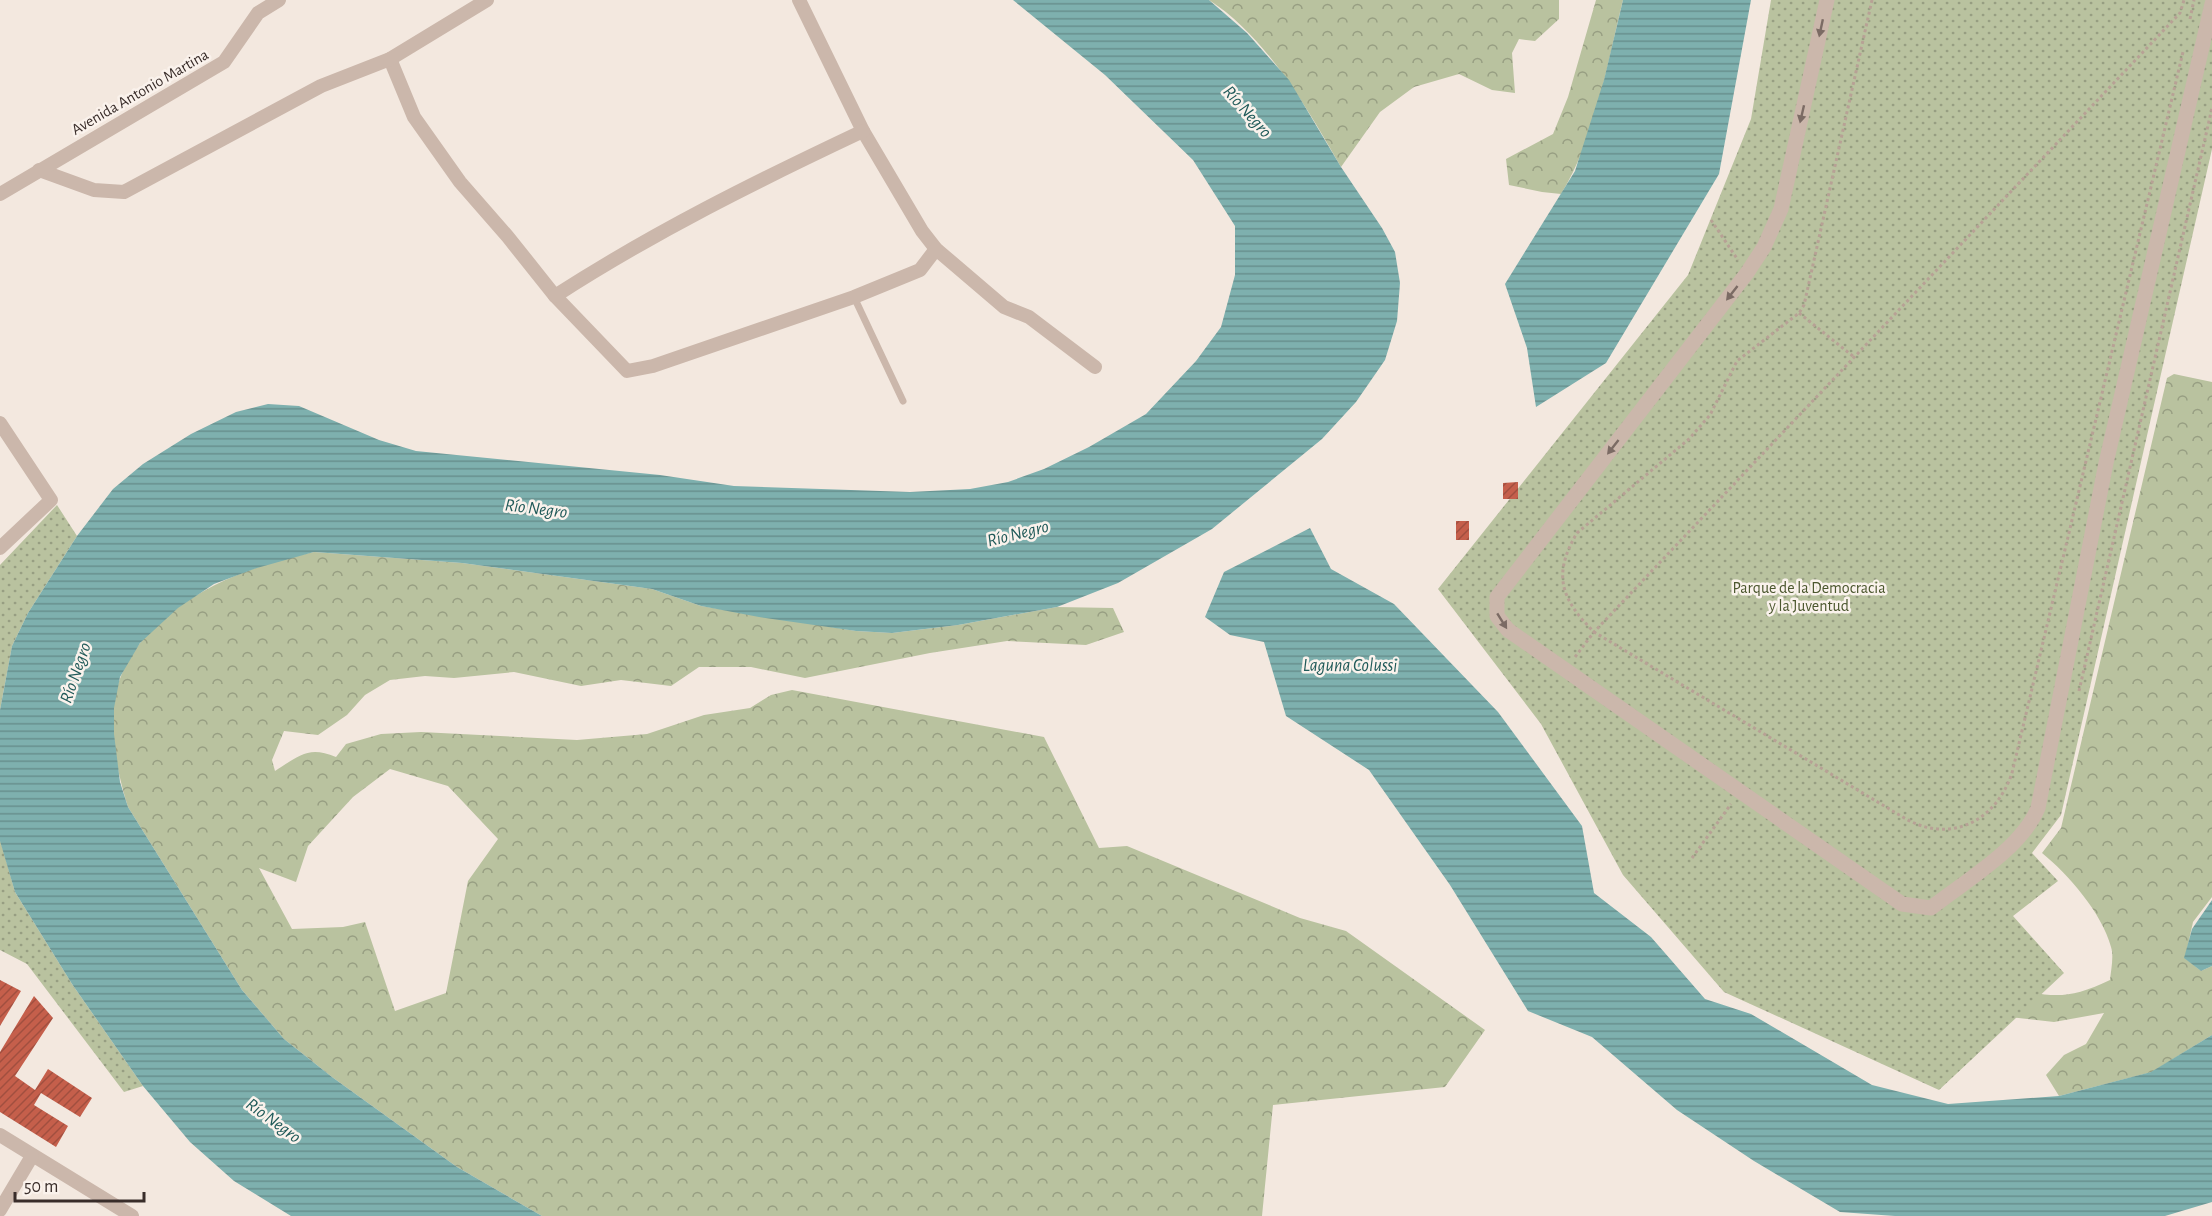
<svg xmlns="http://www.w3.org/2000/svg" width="2212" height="1216" viewBox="0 0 2212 1216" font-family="'Alegreya Sans',sans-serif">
	<defs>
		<pattern id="forest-crowns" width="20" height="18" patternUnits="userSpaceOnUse" patternTransform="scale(1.5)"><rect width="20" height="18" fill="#b9c29f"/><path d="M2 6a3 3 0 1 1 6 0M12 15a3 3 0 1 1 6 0" fill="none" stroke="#979e82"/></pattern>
		<pattern id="park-dots" width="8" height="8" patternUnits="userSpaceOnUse" patternTransform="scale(1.5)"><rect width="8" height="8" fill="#b9c29f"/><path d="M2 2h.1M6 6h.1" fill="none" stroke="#979e82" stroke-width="1.8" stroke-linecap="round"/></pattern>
		<pattern id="water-rules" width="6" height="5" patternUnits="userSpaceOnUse" patternTransform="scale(1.5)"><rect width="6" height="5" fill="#7eb0ae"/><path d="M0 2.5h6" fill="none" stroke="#68908e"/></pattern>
		<pattern id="building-hatch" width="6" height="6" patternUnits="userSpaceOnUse" patternTransform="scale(1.5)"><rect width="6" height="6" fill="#c55f4b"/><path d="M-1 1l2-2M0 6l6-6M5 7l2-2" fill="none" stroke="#a14f3f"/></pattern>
	</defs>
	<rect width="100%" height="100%" fill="#f3e8df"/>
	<!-- forest -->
	<g fill="url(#forest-crowns)" fill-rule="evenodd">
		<path d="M1209 0H1559V19L1535 41 1519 39 1512 53 1515 93 1492 90 1459 74 1414 87 1380 112 1341 167C1308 110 1267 37 1209 0Z"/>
		<path d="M1596 0H1623C1607 64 1596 137 1561 194L1542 192 1509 185 1506 159 1553 134 1568 97Z"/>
		<path d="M2174 374 2212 382V897L2193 922 2185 958 2201 971 2212 966V1035L2152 1072 2059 1096 2046 1075 2064 1055 2086 1044 2104 1013 2054 1022 2001 1016 1995 983C2044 995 2061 1004 2110 980 2111 970 2114 956 2111 947 2102 913 2068 874 2042 853L2061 828 2167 378Z"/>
		<path d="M314 552 462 563 652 589 701 606 856 631 892 633 958 625 1057 607 1113 608 1124 632 1086 645 1007 641 930 653 805 678 751 667H699L671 686 621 680 581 686 514 672 454 678 425 676 390 680 365 695 347 715 318 735 284 731 272 760 275 771C299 756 308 745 336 757L346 744 381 734 421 732 577 740 647 734 704 715 750 708 771 695 792 690 1044 737 1099 848 1127 846 1300 918 1346 931 1485 1030 1445 1087 1273 1105 1262 1216H542L457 1167 332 1077 284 1039 242 990 128 807C116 768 104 716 121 676 150 604 243 566 314 552ZM390 769 448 786 498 839 468 881 446 993 395 1011 365 922 343 927 292 929 259 868 296 882 308 846 353 797Z"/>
	</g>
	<!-- park -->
	<g fill="url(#park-dots)">
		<polygon points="1771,0 2212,0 2212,149 2061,815 2032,853 2058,881 2013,916 2064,973 1939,1090 1724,992 1623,875 1541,724 1438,589 1688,275 1751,119"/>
		<polygon points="57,505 77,536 28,613 12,646 0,710 0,565"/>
		<polygon points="0,839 15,892 72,984 143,1086 124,1092 27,964 0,950"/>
	</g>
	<!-- water -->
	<g fill="url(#water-rules)">
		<polygon points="1013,0 1209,0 1247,33 1289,80 1341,167 1382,228 1395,252 1400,283 1397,321 1385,360 1356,402 1322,439 1212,529 1118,583 1057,607 958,625 892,633 856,631 759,617 701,606 652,589 462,563 314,552 257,568 214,584 178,608 140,643 120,677 114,708 114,734 120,782 128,807 242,990 284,1039 332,1077 457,1167 542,1216 291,1216 234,1181 190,1142 143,1086 72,984 15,892 0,841 0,710 12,646 28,613 77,536 113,489 143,464 191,434 236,412 268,404 299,406 379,440 416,451 660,475 734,486 910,492 970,489 1008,482 1044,469 1089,447 1146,414 1196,361 1221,327 1235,275 1235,226 1193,160 1105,75"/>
		<polygon points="1623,0 1751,0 1719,174 1606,363 1536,407 1527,348 1505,284 1575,171 1604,80"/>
		<polygon points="1310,528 1331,569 1394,604 1498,712 1582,826 1594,893 1651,937 1705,999 1751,1014 1872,1085 1948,1104 2059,1096 2151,1072 2212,1035 2212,1202 2165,1216 1895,1216 1840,1212 1754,1161 1677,1110 1592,1037 1528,1011 1450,885 1369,770 1286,716 1264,642 1230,635 1205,617 1224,572"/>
		<polygon points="2212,900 2212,966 2201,971 2184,958 2192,929"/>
	</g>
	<!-- building -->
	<g fill="url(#building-hatch)">
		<polygon points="1518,482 1518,499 1503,499 1503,483"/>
		<rect x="1456" y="521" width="13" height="19"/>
		<polygon points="0,980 21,991 0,1026"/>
		<polygon points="34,996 53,1018 15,1076 35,1090 48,1069 92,1098 80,1117 41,1093 34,1105 68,1126 56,1147 0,1112 0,1052"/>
	</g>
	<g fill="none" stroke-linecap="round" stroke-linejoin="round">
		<!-- path -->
		<g stroke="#b7a195" stroke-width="3" stroke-dasharray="3 3" stroke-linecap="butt">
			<path d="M1872 0 1804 305 1799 313 1737 361 1710 415 1689 439 1577 533C1552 575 1561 599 1594 632L1906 819C1951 844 1996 821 2012 773L2183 52"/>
			<polyline points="2190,19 2194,0"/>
			<polyline points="1711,220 1738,260"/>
			<polyline points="1799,313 1854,357"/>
			<polyline points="1575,657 1594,632 2180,13 2184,0"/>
			<polyline points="2079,691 2212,108"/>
			<polyline points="1692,858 1731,804"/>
		</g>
		<!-- service -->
		<polyline stroke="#cbb7ab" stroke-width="7" points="854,297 903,401"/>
		<!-- minor -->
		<g stroke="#cbb7ab" stroke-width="14">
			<polyline points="799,0 863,131 922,231 936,249 1004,307 1029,317 1095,367"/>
			<polyline points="390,59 414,117 460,182 508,237 555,296 627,371 653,366 854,297 920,270 936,249"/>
			<polyline points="39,170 94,190 124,192 321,86 390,59 487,0"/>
			<polyline points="0,194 224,62 258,13 279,0"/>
			<path d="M555 296C654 232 757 181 863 131"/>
			<polyline points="0,423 51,500 0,548"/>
			<polyline points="0,1135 132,1216"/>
			<polyline points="0,1210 32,1156"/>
		</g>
		<!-- tertiary -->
		<path stroke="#cbb7ab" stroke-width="15" d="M1827 0 1781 209 1764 247 1747 273 1497 597V616L1508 630 1902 904 1931 908C1965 881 2021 849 2038 808L2106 463 2212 4"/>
	</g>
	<!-- one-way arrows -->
	<defs><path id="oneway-solid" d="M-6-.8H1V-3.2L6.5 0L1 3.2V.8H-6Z" transform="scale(1.5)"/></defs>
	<g fill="#7b6b64">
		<use href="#oneway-solid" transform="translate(1821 28) rotate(102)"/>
		<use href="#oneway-solid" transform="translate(1802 114) rotate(103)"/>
		<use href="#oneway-solid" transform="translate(1732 293) rotate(128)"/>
		<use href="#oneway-solid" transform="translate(1613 447) rotate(128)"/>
		<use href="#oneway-solid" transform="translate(1502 621) rotate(58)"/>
	</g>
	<g text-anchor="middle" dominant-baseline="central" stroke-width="5" stroke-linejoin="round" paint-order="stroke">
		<!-- street labels -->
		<g font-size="16" fill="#392d2a" stroke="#faf2ec">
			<text transform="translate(140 92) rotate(-30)">Avenida Antonio Martina</text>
		</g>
		<!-- park labels -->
		<g font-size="16" fill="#4b572e" stroke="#faf2ec">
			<text x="1809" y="588">Parque de la Democracia<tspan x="1809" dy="18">y la Juventud</tspan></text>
		</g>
		<!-- water labels -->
		<g font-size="18" font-style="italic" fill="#205a59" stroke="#faf2ec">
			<text transform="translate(1247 112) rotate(48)">Río Negro</text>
			<text transform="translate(536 509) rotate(7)">Río Negro</text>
			<text transform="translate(1018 534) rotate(-14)">Río Negro</text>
			<text x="1350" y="666">Laguna Colussi</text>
			<text transform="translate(76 673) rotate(-71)">Río Negro</text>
			<text transform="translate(273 1121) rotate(36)">Río Negro</text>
		</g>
	</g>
	<!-- scale -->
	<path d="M15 1192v9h129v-9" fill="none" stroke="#392d2a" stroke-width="3"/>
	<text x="24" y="1192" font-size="18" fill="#392d2a" stroke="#faf2ec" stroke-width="4.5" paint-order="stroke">50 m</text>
</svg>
